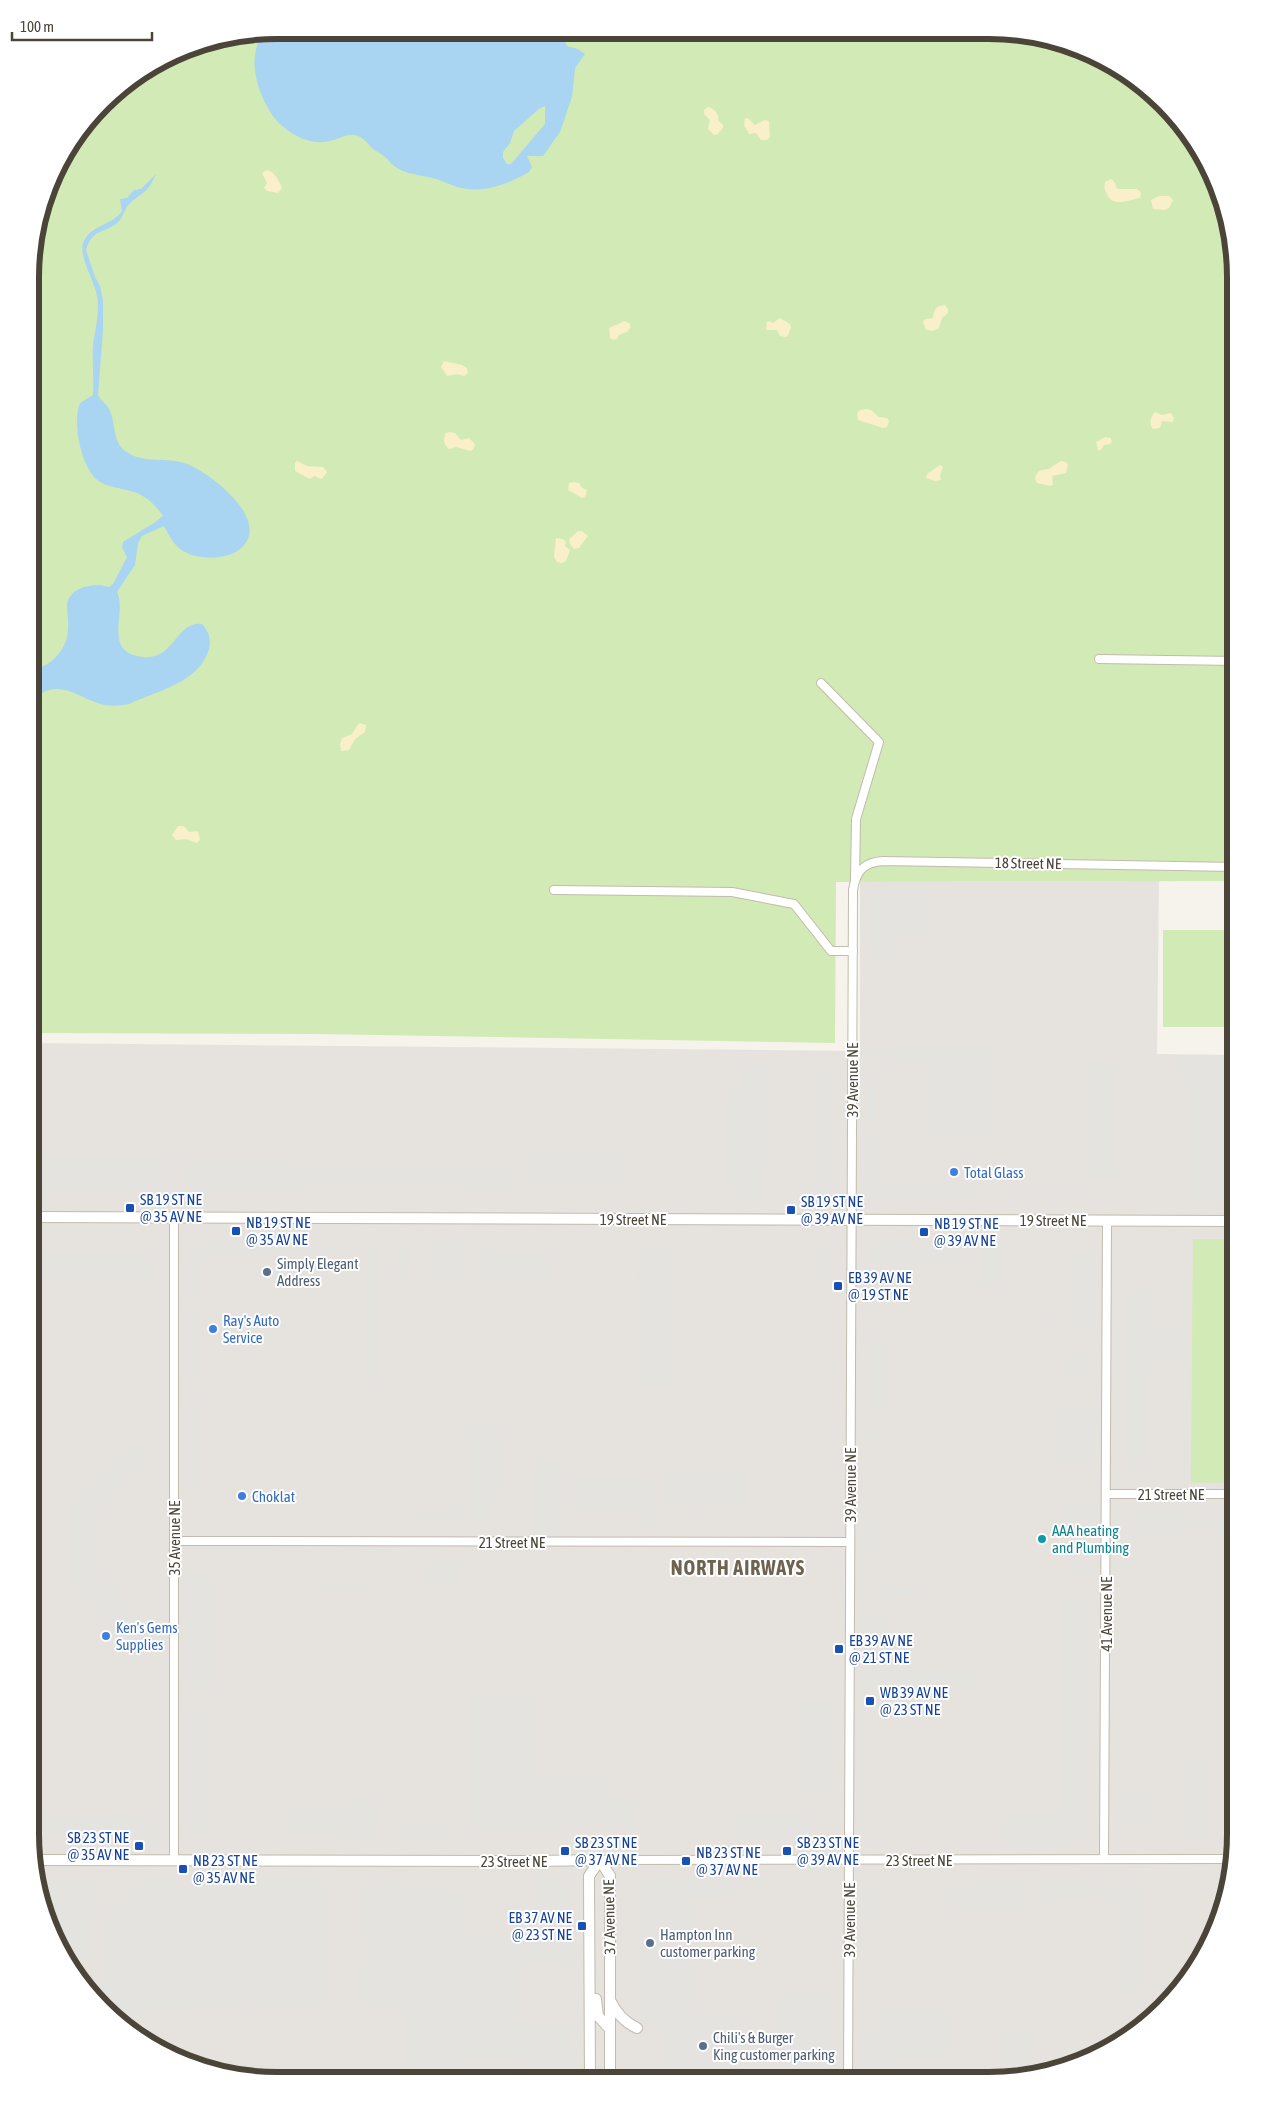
<svg xmlns="http://www.w3.org/2000/svg" width="1266" height="2111" viewBox="0 0 1266 2111" font-family="'Asap Condensed',sans-serif">
	<rect width="100%" height="100%" fill="#f6f3ec"/>
	<!-- industrial -->
	<polygon fill="#e6e2dd" points="1159,881 1157,1054 1236,1055 1235,1851 1217,1929 1185,1984 1139,2030 1084,2062 990,2081 245,2079 182,2062 126,2030 81,1984 49,1929 30,1835 31,1043 860,1051 860,882"/>
	<!-- green -->
	<g fill="#d2eab5">
		<polygon points="276,30 1022,32 1084,49 1140,81 1185,127 1217,182 1236,276 1236,881 836,882 835,1043 316,1034 31,1033 32,245 56,167 114,91 182,49"/>
		<rect x="1163" y="930" width="73" height="97"/>
		<polygon points="1193,1239 1236,1239 1236,1482 1191,1483"/>
	</g>
	<!-- sand -->
	<g fill="#f9efc9">
		<polygon points="210,43 212,49 211,52 202,51 196,46"/>
		<path d="M708 107C713 108 720 114 718 120L723 125V128L718 134 714 135 708 129 710 120 704 114V110Z"/>
		<polygon points="745,118 749,119 755,125 765,120 769,121 770,137 767,140 761,140 756,133 749,134 744,125"/>
		<path d="M267 170C274 171 279 181 282 188L278 193 267 191 264 188 267 183 262 173Z"/>
		<path d="M1111 179 1115 183 1117 189H1137L1141 193 1140 198C1128 200 1113 208 1107 194 1104 189 1104 187 1105 182Z"/>
		<polygon points="1159,196 1169,196 1173,200 1169,208 1165,210 1153,209 1151,200"/>
		<path d="M945 305 948 309V313L942 318 939 328 933 331 926 330 923 322 925 319 933 318C934 310 935 306 945 305Z"/>
		<polygon points="780,318 790,324 791,327 788,335 786,337 780,336 777,330 766,330 767,322 769,321 773,323"/>
		<polygon points="625,321 629,323 631,327 627,332 619,335 617,339 613,340 610,338 609,328"/>
		<polygon points="444,361 462,365 467,368 468,373 464,376 457,374 447,376 441,367"/>
		<polygon points="866,409 871,410 879,417 887,418 889,421 887,427 883,428 858,420 857,413 860,410"/>
		<path d="M1155 412 1162 415 1171 413 1174 418 1173 422 1162 421 1160 428 1153 429C1149 424 1150 417 1155 412Z"/>
		<path d="M449 432 455 433 461 440 469 438 475 444 474 448 471 451 456 447 449 449C444 444 443 441 445 434Z"/>
		<polygon points="1105,437 1111,438 1112,442 1110,444 1104,445 1101,450 1098,450 1096,442"/>
		<polygon points="297,461 307,466 323,467 327,472 322,479 314,476 310,479 295,471 295,463"/>
		<path d="M1061 461 1066 462 1068 465 1066 473 1052 476 1053 484 1051 486 1037 483 1035 479C1038 467 1042 472 1050 468 1053 466 1057 463 1061 461Z"/>
		<polygon points="940,465 943,467 940,475 941,480 935,481 926,478 927,474"/>
		<polygon points="573,482 579,483 582,488 587,490 585,497 582,498 568,490 569,483"/>
		<polygon points="578,531 582,531 588,536 579,548 574,549 570,544 569,539"/>
		<polygon points="556,538 563,539 566,542 565,546 570,550 566,561 562,563 557,562 554,557"/>
		<polygon points="359,723 366,725 365,732 355,739 349,750 341,751 340,744 342,738 352,734"/>
		<polygon points="178,826 184,826 189,832 198,831 200,840 197,843 186,839 176,840 172,835"/>
	</g>
	<!-- parking -->
	<g fill="#e5e3e0">
		<polygon points="871,886 929,886 928,932 893,932 893,956 871,956"/>
		<polygon points="992,1046 993,1135 930,1134 930,1060 867,1058 867,1047"/>
		<polygon points="1170,1057 1236,1058 1236,1199 1189,1199 1188,1083"/>
		<polygon points="1087,1063 1116,1063 1115,1177 1086,1177"/>
		<polygon points="741,1066 766,1066 764,1200 745,1200 728,1187 728,1092 740,1092"/>
		<polygon points="817,1073 825,1073 831,1079 831,1192 824,1197 815,1197"/>
		<polygon points="867,1074 875,1074 876,1121 867,1121"/>
		<polygon points="866,1135 875,1135 875,1186 978,1187 978,1199 873,1198 873,1189 865,1189"/>
		<polygon points="529,1149 625,1150 625,1182 527,1183"/>
		<polygon points="31,1155 165,1156 162,1189 31,1189"/>
		<polygon points="180,1161 281,1161 315,1169 513,1169 513,1188 319,1184 289,1190 190,1190"/>
		<polygon points="1002,1185 1088,1185 1080,1192 1002,1192"/>
		<polygon points="948,1241 949,1253 968,1252 967,1261 868,1261 868,1255 882,1242 907,1242 907,1254 924,1253 923,1243"/>
		<polygon points="397,1242 408,1242 407,1278 396,1278"/>
		<polygon points="433,1242 461,1243 461,1278 434,1278"/>
		<polygon points="196,1243 360,1246 360,1254 198,1254 196,1296 187,1296 187,1254 196,1254"/>
		<polygon points="367,1246 377,1246 377,1383 365,1383"/>
		<polygon points="640,1250 671,1250 670,1384 639,1385"/>
		<polygon points="981,1250 1002,1250 1002,1288 980,1288"/>
		<polygon points="481,1251 549,1251 548,1279 481,1279"/>
		<polygon points="812,1251 828,1251 831,1275 831,1523 820,1523 820,1264 812,1263"/>
		<polygon points="1073,1251 1082,1252 1082,1258 1091,1258 1092,1327 1050,1327 1050,1318 1074,1317"/>
		<polygon points="31,1253 151,1253 151,1279 31,1278"/>
		<polygon points="1128,1292 1151,1292 1151,1325 1186,1325 1186,1346 1179,1353 1175,1362 1147,1362 1146,1463 1137,1462 1137,1472 1131,1470 1125,1459"/>
		<polygon points="185,1309 196,1309 197,1380 186,1380"/>
		<polygon points="883,1336 883,1408 871,1408 870,1337"/>
		<rect x="1068" y="1353" width="18" height="23"/>
		<rect x="187" y="1397" width="10" height="91"/>
		<polygon points="1057,1406 1095,1407 1095,1462 1057,1462"/>
		<polygon points="500,1426 500,1493 489,1497 489,1522 470,1521 468,1427"/>
		<rect x="868" y="1429" width="11" height="59"/>
		<polygon points="133,1441 145,1455 118,1484 123,1490 93,1521 95,1568 122,1594 117,1599 152,1635 135,1649 74,1587 67,1570 68,1509 72,1501"/>
		<polygon points="535,1459 561,1460 561,1534 534,1534"/>
		<polygon points="665,1470 745,1472 746,1506 664,1507"/>
		<polygon points="574,1477 655,1478 654,1527 641,1527 641,1510 574,1509"/>
		<polygon points="1066,1504 1101,1504 1101,1518 1067,1518"/>
		<rect x="397" y="1507" width="62" height="12"/>
		<polygon points="1136,1509 1180,1509 1181,1520 1208,1520 1208,1510 1236,1510 1236,1537 1212,1537 1212,1529 1187,1529 1187,1538 1137,1538 1137,1531 1129,1531 1129,1518 1135,1518"/>
		<rect x="866" y="1517" width="12" height="39"/>
		<rect x="425" y="1562" width="34" height="22"/>
		<polygon points="1068,1562 1096,1563 1096,1573 1067,1573"/>
		<polygon points="214,1572 214,1689 203,1690 202,1686 186,1686 186,1573"/>
		<rect x="298" y="1581" width="72" height="10"/>
		<polygon points="875,1587 922,1587 922,1596 875,1597"/>
		<polygon points="1063,1594 1085,1604 1085,1836 1076,1835 1076,1843 1003,1842 1003,1826 1007,1814 1061,1814"/>
		<polygon points="874,1610 886,1610 886,1660 864,1660 865,1617 874,1617"/>
		<polygon points="858,1671 976,1672 976,1692 874,1691 874,1684 857,1684"/>
		<polygon points="471,1695 533,1695 533,1778 604,1778 605,1800 635,1800 635,1827 606,1827 606,1819 587,1819 587,1828 470,1829"/>
		<polygon points="800,1702 830,1702 830,1762 835,1762 835,1782 828,1783 828,1792 800,1793"/>
		<polygon points="186,1711 207,1711 207,1831 195,1838 188,1827"/>
		<polygon points="1186,1756 1206,1757 1206,1838 1185,1839"/>
		<rect x="1121" y="1789" width="28" height="31"/>
		<polygon points="348,1798 376,1798 376,1837 287,1835 287,1808 347,1809"/>
		<polygon points="747,1811 807,1811 808,1820 812,1820 812,1832 808,1832 807,1840 733,1839 733,1818 746,1818"/>
		<polygon points="109,1812 153,1814 153,1836 30,1833 30,1818 108,1820"/>
		<polygon points="451,1826 451,1837 398,1838 397,1827"/>
		<polygon points="1206,1868 1231,1868 1226,1891 1206,1892"/>
		<polygon points="538,1875 561,1875 561,1881 569,1881 570,1963 516,1964 516,2025 572,2025 573,2080 523,2080 522,2056 466,2056 466,2080 403,2079 403,2003 360,2003 360,1965 369,1964 369,1943 362,1943 361,1890 370,1890 370,1883 403,1883 403,1890 422,1890 422,1884 444,1884 445,1891 464,1891 464,1937 521,1937 522,1925 538,1925"/>
		<polygon points="1131,1877 1140,1888 1139,1991 1119,1991 1118,1894"/>
		<polygon points="176,1878 176,1888 199,1888 200,1879 318,1880 319,1888 325,1889 326,1984 318,1984 318,1987 328,1987 328,2006 246,2006 246,1999 239,1998 238,2005 134,2009 134,1988 142,1987 143,1978 134,1978 135,1888 144,1889 144,1879"/>
		<polygon points="732,1879 732,1895 691,1896 692,1940 671,1940 671,1945 667,1945 667,1898 661,1898 662,1991 675,1991 674,1988 666,1988 665,1956 672,1956 673,1960 693,1959 694,2001 684,2001 684,2009 646,2010 646,2001 638,2001 637,1888 644,1888 644,1880"/>
		<polygon points="973,1880 1021,1882 1023,1909 946,1908 946,1888 972,1888"/>
		<polygon points="1043,1881 1090,1881 1095,1887 1103,1882 1112,1888 1113,1900 1043,1899"/>
		<polygon points="97,1883 97,1905 91,1906 91,1958 81,1958 81,1971 73,1971 49,1929 40,1884"/>
		<polygon points="869,1887 878,1887 878,1923 862,1919 862,1893 868,1896"/>
		<polygon points="125,1891 132,1892 133,2034 126,2030 80,1984 106,1984 106,1907 125,1907"/>
		<polygon points="780,1994 832,1994 832,2081 780,2080"/>
		<polygon points="947,2010 947,2057 899,2057 899,2081 866,2081 866,2039 878,2030 878,2011"/>
		<polygon points="738,2012 738,2075 736,2080 662,2080 663,2051 668,2051 666,2023 625,2022 625,2013"/>
		<polygon points="1003,2031 1031,2032 1031,2073 1003,2078"/>
	</g>
	<!-- water -->
	<g fill="#a9d4f2" fill-rule="evenodd">
		<path d="M276 30 561 31 567 46 578 49 585 54 575 68 572 97 560 132 543 156H527L532 167 529 172C506 185 483 194 457 187 448 184 441 180 432 178 418 174 405 175 393 165 390 163 388 159 385 157 381 153 376 152 372 148 368 144 364 138 358 136 350 132 341 138 333 140 313 147 292 136 278 122 264 107 252 77 255 56 256 45 259 47 257 34ZM545 106V124L511 164H507L503 158V152L510 143 514 131 540 108Z"/>
		<path d="M156 174C147 194 144 191 130 203 124 209 124 217 117 223 103 234 92 229 86 250L95 277 100 286 103 300V330L98 395C101 401 106 403 109 409 116 422 112 441 125 451 144 465 166 456 187 464 210 473 266 516 245 544 233 560 202 561 185 552 175 547 169 536 164 526L142 536 138 543 135 565 117 592C127 611 104 649 137 656 175 665 174 621 202 624 209 631 211 640 209 649 200 682 157 691 129 704 119 706 108 707 98 703 82 698 66 685 49 690 42 692 37 697 31 700L32 669C51 668 68 648 68 629 69 621 67 613 67 605 69 587 94 582 109 587L113 584 127 557 122 547 123 542 154 523 163 516C152 500 141 492 122 489 115 487 107 486 100 482 81 470 72 422 80 403L93 395C94 379 92 362 93 346 95 329 100 313 97 296 95 281 77 255 84 241 91 225 113 225 122 211L120 199 127 198 134 190 141 189Z"/>
	</g>
	<g fill="none" stroke-linecap="round" stroke-linejoin="round">
		<defs>
			<g id="minor">
				<polyline points="1099,659 1236,661"/>
				<polyline points="821,683 879,742 856,819 855,878"/>
				<polyline points="554,890 732,892 794,904 831,951 853,951"/>
				<polyline points="174,1217 174,1860"/>
				<polyline points="1107,1494 1236,1494"/>
				<polyline points="174,1541 850,1542"/>
				<polyline points="1104,1858 1107,1221"/>
				<polyline points="600,1860 1234,1859"/>
				<path d="M848 2081 853 890C856 871 864 862 883 861L1236 867"/>
			</g>
			<g id="tertiary">
				<polyline points="31,1217 1236,1221"/>
				<polyline points="35,1860 535,1861 600,1860"/>
				<polyline points="600,1860 610,1876 610,2080"/>
				<polyline points="596,1999 598,2016 609,2028"/>
				<path d="M610 2000C616 2013 624 2022 637 2028"/>
				<polyline points="590,2080 589,1876 600,1860"/>
			</g>
		</defs>
		<!-- minor casing -->
		<use href="#minor" stroke="#c2bbae" stroke-width="10"/>
		<!-- tertiary casing -->
		<use href="#tertiary" stroke="#c2bbae" stroke-width="12"/>
		<!-- minor -->
		<use href="#minor" stroke="#fff" stroke-width="8"/>
		<!-- tertiary -->
		<use href="#tertiary" stroke="#fff" stroke-width="10"/>
	</g>
	<!-- markers -->
	<g fill="#3f7fe0" stroke="#fff" stroke-width="2">
		<circle cx="954" cy="1172" r="5"/>
		<circle cx="213" cy="1329" r="5"/>
		<circle cx="242" cy="1496" r="5"/>
		<circle cx="106" cy="1636" r="5"/>
	</g>
	<g fill="#1a4fb4" stroke="#fff" stroke-width="2">
		<rect x="125" y="1203" width="10" height="10" rx="2.5"/>
		<rect x="786" y="1205" width="10" height="10" rx="2.5"/>
		<rect x="231" y="1226" width="10" height="10" rx="2.5"/>
		<rect x="919" y="1227" width="10" height="10" rx="2.5"/>
		<rect x="833" y="1281" width="10" height="10" rx="2.5"/>
		<rect x="834" y="1644" width="10" height="10" rx="2.5"/>
		<rect x="865" y="1696" width="10" height="10" rx="2.5"/>
		<rect x="134" y="1841" width="10" height="10" rx="2.5"/>
		<rect x="560" y="1846" width="10" height="10" rx="2.5"/>
		<rect x="782" y="1846" width="10" height="10" rx="2.5"/>
		<rect x="681" y="1856" width="10" height="10" rx="2.5"/>
		<rect x="178" y="1864" width="10" height="10" rx="2.5"/>
		<rect x="577" y="1921" width="10" height="10" rx="2.5"/>
	</g>
	<g fill="#5c6f8a" stroke="#fff" stroke-width="2">
		<circle cx="267" cy="1272" r="5"/>
		<circle cx="650" cy="1943" r="5"/>
		<circle cx="703" cy="2046" r="5"/>
	</g>
	<circle fill="#0f9aa8" stroke="#fff" stroke-width="2" cx="1042" cy="1539" r="5"/>
	<g text-anchor="middle" dominant-baseline="central" stroke-width="4" stroke-linejoin="round" paint-order="stroke">
		<!-- street labels -->
		<g font-size="15" fill="#4b4439" stroke="#fff">
			<text transform="translate(1028 863) rotate(1)">18 Street NE</text>
			<text transform="translate(852 1080) rotate(-90)">39 Avenue NE</text>
			<text x="633" y="1219">19 Street NE</text>
			<text x="1053" y="1220">19 Street NE</text>
			<text transform="translate(850 1485) rotate(-90)">39 Avenue NE</text>
			<text x="1171" y="1494">21 Street NE</text>
			<text transform="translate(174 1538) rotate(-90)">35 Avenue NE</text>
			<text x="512" y="1542">21 Street NE</text>
			<text transform="translate(1106 1614) rotate(-90)">41 Avenue NE</text>
			<text x="919" y="1860">23 Street NE</text>
			<text x="514" y="1861">23 Street NE</text>
			<text transform="translate(609 1917) rotate(-91)">37 Avenue NE</text>
			<text transform="translate(849 1920) rotate(-90)">39 Avenue NE</text>
		</g>
		<!-- shop labels -->
		<g font-size="15" fill="#366cbe" stroke="#fff" text-anchor="start">
			<text x="964" y="1172">Total Glass</text>
			<text x="223" y="1320">Ray's Auto<tspan x="223" dy="17">Service</tspan></text>
			<text x="252" y="1496">Choklat</text>
			<text x="116" y="1627">Ken's Gems<tspan x="116" dy="17">Supplies</tspan></text>
		</g>
		<!-- transit labels -->
		<g font-size="15" fill="#164399" stroke="#fff" text-anchor="start">
			<text x="140" y="1199">SB 19 ST NE<tspan x="140" dy="17">@ 35 AV NE</tspan></text>
			<text x="801" y="1201">SB 19 ST NE<tspan x="801" dy="17">@ 39 AV NE</tspan></text>
			<text x="246" y="1222">NB 19 ST NE<tspan x="246" dy="17">@ 35 AV NE</tspan></text>
			<text x="934" y="1223">NB 19 ST NE<tspan x="934" dy="17">@ 39 AV NE</tspan></text>
			<text x="848" y="1277">EB 39 AV NE<tspan x="848" dy="17">@ 19 ST NE</tspan></text>
			<text x="849" y="1640">EB 39 AV NE<tspan x="849" dy="17">@ 21 ST NE</tspan></text>
			<text x="880" y="1692">WB 39 AV NE<tspan x="880" dy="17">@ 23 ST NE</tspan></text>
			<text x="129" y="1837" text-anchor="end">SB 23 ST NE<tspan x="129" dy="17">@ 35 AV NE</tspan></text>
			<text x="575" y="1842">SB 23 ST NE<tspan x="575" dy="17">@ 37 AV NE</tspan></text>
			<text x="797" y="1842">SB 23 ST NE<tspan x="797" dy="17">@ 39 AV NE</tspan></text>
			<text x="696" y="1852">NB 23 ST NE<tspan x="696" dy="17">@ 37 AV NE</tspan></text>
			<text x="193" y="1860">NB 23 ST NE<tspan x="193" dy="17">@ 35 AV NE</tspan></text>
			<text x="572" y="1917" text-anchor="end">EB 37 AV NE<tspan x="572" dy="17">@ 23 ST NE</tspan></text>
		</g>
		<!-- service labels -->
		<g font-size="15" fill="#4e5e75" stroke="#fff" text-anchor="start">
			<text x="277" y="1263">Simply Elegant<tspan x="277" dy="17">Address</tspan></text>
			<text x="660" y="1934">Hampton Inn<tspan x="660" dy="17">customer parking</tspan></text>
			<text x="713" y="2037">Chili's &amp; Burger<tspan x="713" dy="17">King customer parking</tspan></text>
		</g>
		<!-- culture labels -->
		<g font-size="15" fill="#0d838f" stroke="#fff" text-anchor="start">
			<text x="1052" y="1530">AAA heating<tspan x="1052" dy="17">and Plumbing</tspan></text>
		</g>
		<!-- district labels -->
		<g font-size="20" font-weight="bold" letter-spacing="1" fill="#6e6250" stroke="#fff">
			<text x="738" y="1567">NORTH AIRWAYS</text>
		</g>
	</g>
	<!-- crop -->
	<path d="M0 0H1266V2111H0ZM277 39H989A238 238 0 0 1 1227 277V1834A238 238 0 0 1 989 2072H277A238 238 0 0 1 39 1834V277A238 238 0 0 1 277 39Z" fill="#fff" fill-rule="evenodd"/>
	<path fill="none" stroke="#4b4439" stroke-width="6" d="M277 39H989A238 238 0 0 1 1227 277V1834A238 238 0 0 1 989 2072H277A238 238 0 0 1 39 1834V277A238 238 0 0 1 277 39Z"/>
	<!-- scale -->
	<path d="M12 32v8h140v-8" fill="none" stroke="#4b4439" stroke-width="2.5"/>
	<text x="20" y="32" font-size="15" fill="#4b4439" stroke="#ffffff" stroke-width="4" paint-order="stroke">100 m</text>
</svg>
